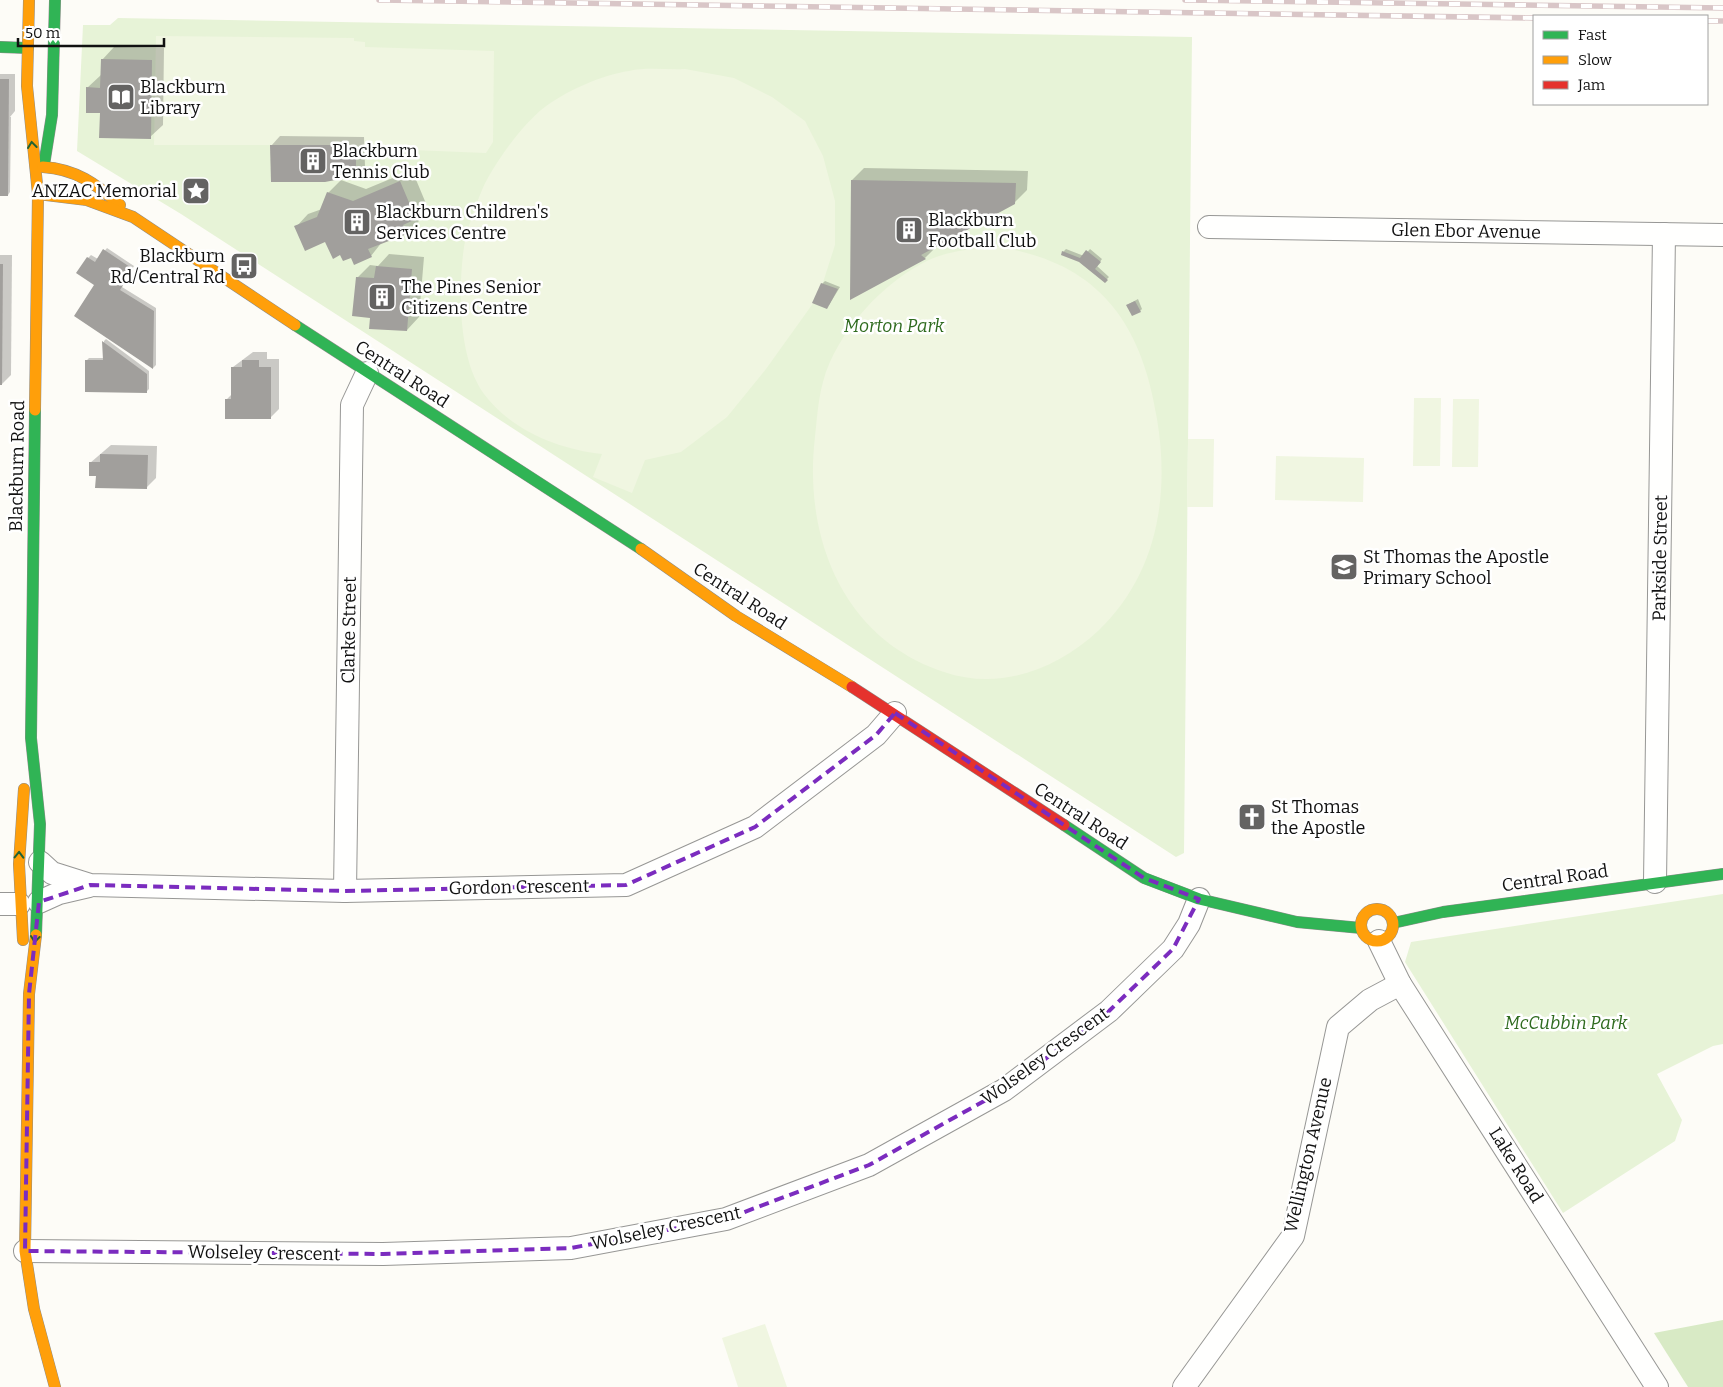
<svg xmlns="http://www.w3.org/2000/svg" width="1723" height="1387" viewBox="0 0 1723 1387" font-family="Bitter,serif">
	<rect width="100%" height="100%" fill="#fdfcf7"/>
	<!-- green -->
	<g fill="#e7f3d7">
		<polygon points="118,18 1192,37 1184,853 1176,857 181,214 77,151 83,25 110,25"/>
		<polygon points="1723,894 1723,1044 1713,1046 1657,1074 1682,1120 1675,1141 1563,1213 1405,962 1411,942"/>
	</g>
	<!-- forest -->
	<polygon fill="#d8eac5" points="1723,1320 1723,1387 1688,1387 1654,1333"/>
	<!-- pitch -->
	<g fill="#f0f6e1">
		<polygon points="156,36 354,38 354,41 365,42 365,47 494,51 493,142 486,153 363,148 356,145 154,145"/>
		<path d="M685 69 734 78 772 97 805 121 823 156 835 201V245L819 295 766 369 727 417 681 452 645 460 632 493 593 477 602 454C558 449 511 430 484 394 458 359 458 289 464 247 467 229 475 207 482 190 493 164 526 119 549 104 571 89 602 75 629 71 646 67 667 70 685 69Z"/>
		<path d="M992 246C1095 260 1141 318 1157 419 1170 496 1157 575 1098 631 1056 670 999 691 944 672 843 639 803 537 815 437 817 419 818 400 823 382 836 332 885 280 931 259 950 251 972 249 992 246Z"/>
		<polygon points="1414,398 1441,398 1440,466 1413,466"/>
		<polygon points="1453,399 1479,399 1478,467 1452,467"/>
		<polygon points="1188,439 1214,439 1213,507 1187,507"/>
		<polygon points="1276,456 1364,458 1363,502 1275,500"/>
		<polygon points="765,1324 787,1387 738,1387 722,1338"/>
	</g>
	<!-- shadow -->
	<g fill="#0003">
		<polygon points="114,47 164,48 163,125 150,137 101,112 87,88 101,75 102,60"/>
		<polygon points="0,74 15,74 15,111 10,117 11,117 10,192 8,195 0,194"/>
		<polygon points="280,136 364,137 365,166 356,175 271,146"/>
		<polygon points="864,168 1028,171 1027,190 1014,203 937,246 925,258 852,298 852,180"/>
		<polygon points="412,170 427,206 417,216 419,221 407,233 382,242 371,256 351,256 341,254 326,240 296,227 308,214 322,209 328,193 341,180 366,189"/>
		<polygon points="107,248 134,266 122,287 156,308 156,365 153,368 75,316 95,285 88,258 91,255 98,259"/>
		<polygon points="1066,249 1084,256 1090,249 1102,259 1097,266 1109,277 1105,281 1080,260 1063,252"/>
		<polygon points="389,254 424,257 419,317 407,330 357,278 370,265 378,266"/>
		<polygon points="0,255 12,255 11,375 2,384 0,384"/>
		<polygon points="825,281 840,287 829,305 822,284"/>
		<polygon points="1138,299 1142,309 1140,311 1127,305"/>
		<polygon points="106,339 149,371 149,389 146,392 86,361 89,358 104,358 104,341"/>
		<polygon points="253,352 267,352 267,359 279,359 279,409 270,418 227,399 232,394 233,367"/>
		<polygon points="111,445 157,446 156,478 146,488 97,475 90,463"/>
	</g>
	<!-- building -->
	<g fill="#a19f9c">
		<polygon points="101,59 152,60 151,139 99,138 100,113 86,113 86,87 100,88"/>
		<polygon points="0,79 9,79 8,196 0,196"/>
		<polygon points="270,145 356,145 356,176 325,182 271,182"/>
		<polygon points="851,180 1016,183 1015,204 921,255 926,259 850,300"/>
		<polygon points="400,181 416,219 403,225 407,234 368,249 372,257 354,265 351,258 343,261 340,255 333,259 325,242 305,251 294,226 317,217 327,192 353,201"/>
		<polygon points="103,249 133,269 120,290 154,311 153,369 74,316 94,285 76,273 87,257 95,262"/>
		<polygon points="1086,250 1101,262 1095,269 1108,280 1105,283 1079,262 1061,255 1062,251 1080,258"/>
		<polygon points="0,264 3,264 2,385 0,385"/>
		<polygon points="376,266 412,269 407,331 369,329 370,318 352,316 356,277 374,278"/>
		<polygon points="821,283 838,289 827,309 812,303"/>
		<polygon points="1135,301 1141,312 1132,316 1126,305"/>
		<polygon points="102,341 147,374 147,393 85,392 85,360 103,360"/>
		<polygon points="242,360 259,360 259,367 271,367 271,419 225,419 225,399 231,399 231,367 242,367"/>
		<polygon points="100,454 148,455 147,489 95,488 96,476 89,476 89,462 100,462"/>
	</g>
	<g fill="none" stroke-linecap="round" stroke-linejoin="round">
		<defs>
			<g id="street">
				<polyline points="1209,227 1723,235"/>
				<polyline points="40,862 52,873 90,885 345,891 626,885 755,827 876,735 895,713"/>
				<polyline points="1655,882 1664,234"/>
				<polyline points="345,891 352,405 367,373"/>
				<polyline points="39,902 59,893 89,886"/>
				<polyline points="0,904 19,904"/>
				<polyline points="1379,941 1400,984 1657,1387"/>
				<polyline points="25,1251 383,1254 571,1248 726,1219 869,1165 1004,1090 1109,1011 1173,949 1189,924 1199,899"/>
				<polyline points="1184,1387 1293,1236 1338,1027 1370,1000 1400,984"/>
			</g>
			<g id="fast">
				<polyline points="0,47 28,48"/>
				<polyline points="44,165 52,115 55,0"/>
				<polyline points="295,325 641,549"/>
				<polyline points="35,410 31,738 40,824 36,935"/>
				<polyline points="1064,825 1144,878 1199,899 1297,922 1361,928"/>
				<polyline points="1393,923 1443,912 1723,874"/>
			</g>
			<g id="slow">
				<polyline points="29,0 27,86 38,194 35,410"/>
				<path d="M43 167C76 169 96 184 120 205"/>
				<polyline points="38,194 87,200 133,217 295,325"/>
				<polyline points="641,549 736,616 852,687"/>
				<circle cx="1377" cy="925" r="16"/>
				<polyline points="36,935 29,994 25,1251 34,1309 55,1387"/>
				<polyline points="23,940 19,864 24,789"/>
			</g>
			<polyline id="jam" points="852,687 1064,825"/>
		</defs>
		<!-- street casing -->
		<use href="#street" stroke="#979795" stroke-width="24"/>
		<!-- fast casing -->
		<use href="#fast" stroke="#8e8d8b" stroke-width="12"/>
		<!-- slow casing -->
		<use href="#slow" stroke="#8e8d8b" stroke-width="12"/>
		<!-- jam casing -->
		<use href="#jam" stroke="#8e8d8b" stroke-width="12"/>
		<!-- street -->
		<use href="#street" stroke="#fffffe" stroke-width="22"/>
		<!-- fast -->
		<use href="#fast" stroke="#30b455" stroke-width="11"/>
		<!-- slow -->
		<use href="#slow" stroke="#ff9f0a" stroke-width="11"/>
		<!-- jam -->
		<use href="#jam" stroke="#e5322d" stroke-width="11"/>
		<defs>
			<g id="rail">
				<polyline points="379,0 1534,18"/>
				<polyline points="1185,0 1723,8"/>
				<polyline points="1707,21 1723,21"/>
			</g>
		</defs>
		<!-- rail casing -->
		<use href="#rail" stroke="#d9c6c7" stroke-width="5.5"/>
		<!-- rail -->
		<use href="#rail" stroke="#fff" stroke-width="4" stroke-dasharray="11" stroke-linecap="butt"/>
	</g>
	<!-- one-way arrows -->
	<defs><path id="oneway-chevron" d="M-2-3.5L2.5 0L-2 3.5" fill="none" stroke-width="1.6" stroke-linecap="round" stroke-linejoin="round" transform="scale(1.25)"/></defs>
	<g stroke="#206233">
		<use href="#oneway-chevron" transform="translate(32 145) rotate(-97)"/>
		<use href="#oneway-chevron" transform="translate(19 855) rotate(-89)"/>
		<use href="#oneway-chevron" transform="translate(35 939) rotate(97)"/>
	</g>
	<!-- marked area -->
	<path fill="none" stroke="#7b2cbf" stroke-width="4" stroke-dasharray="10 6" stroke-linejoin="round" d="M895 713 1144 878 1199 899 1173 949 1109 1011 1004 1090 869 1165 726 1219 571 1248 383 1254 25 1251 29 994 39 902 90 885 345 891 626 885 755 827 876 735Z"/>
	<!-- icons -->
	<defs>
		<symbol id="library-square" viewBox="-11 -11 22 22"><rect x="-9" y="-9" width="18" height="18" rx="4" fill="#646362" stroke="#fff"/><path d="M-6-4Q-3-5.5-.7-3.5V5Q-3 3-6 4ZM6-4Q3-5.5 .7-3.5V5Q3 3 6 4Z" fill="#fff"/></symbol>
		<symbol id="building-square" viewBox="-11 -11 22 22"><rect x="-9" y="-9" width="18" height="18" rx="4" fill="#646362" stroke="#fff"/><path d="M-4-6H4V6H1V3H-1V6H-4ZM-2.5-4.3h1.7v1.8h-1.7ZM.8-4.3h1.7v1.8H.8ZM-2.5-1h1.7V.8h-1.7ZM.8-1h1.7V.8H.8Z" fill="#fff"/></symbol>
		<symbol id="sight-square" viewBox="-11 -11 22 22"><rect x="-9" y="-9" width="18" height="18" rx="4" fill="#646362" stroke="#fff"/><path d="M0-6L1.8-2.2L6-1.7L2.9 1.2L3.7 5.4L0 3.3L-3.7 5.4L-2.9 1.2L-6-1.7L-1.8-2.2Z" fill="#fff"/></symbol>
		<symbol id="bus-square" viewBox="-11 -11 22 22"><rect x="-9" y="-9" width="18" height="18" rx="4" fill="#646362" stroke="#fff"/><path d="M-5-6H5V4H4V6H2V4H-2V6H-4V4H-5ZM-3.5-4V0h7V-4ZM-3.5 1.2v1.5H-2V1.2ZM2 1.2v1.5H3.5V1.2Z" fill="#fff"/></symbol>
		<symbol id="school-square" viewBox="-11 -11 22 22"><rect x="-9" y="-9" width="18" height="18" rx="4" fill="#646362" stroke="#fff"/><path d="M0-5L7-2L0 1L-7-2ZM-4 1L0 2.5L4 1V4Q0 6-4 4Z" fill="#fff"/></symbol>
		<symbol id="church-square" viewBox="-11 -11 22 22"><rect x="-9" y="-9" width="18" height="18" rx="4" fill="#646362" stroke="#fff"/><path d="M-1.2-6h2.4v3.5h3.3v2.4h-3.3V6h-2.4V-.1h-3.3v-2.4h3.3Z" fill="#fff"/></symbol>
	</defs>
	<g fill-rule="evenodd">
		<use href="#library-square" x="105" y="81" width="32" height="32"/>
		<use href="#building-square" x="297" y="145" width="32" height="32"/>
		<use href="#sight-square" x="180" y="175" width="32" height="32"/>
		<use href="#building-square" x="341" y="206" width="32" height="32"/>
		<use href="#building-square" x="893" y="214" width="32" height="32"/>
		<use href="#bus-square" x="228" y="250" width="32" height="32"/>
		<use href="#building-square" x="366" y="281" width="32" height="32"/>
		<use href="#school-square" x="1328" y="551" width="32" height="32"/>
		<use href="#church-square" x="1236" y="801" width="32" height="32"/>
	</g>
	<g text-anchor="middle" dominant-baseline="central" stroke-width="5" stroke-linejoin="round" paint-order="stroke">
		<!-- poi labels -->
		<g font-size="18" fill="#111" stroke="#fff" text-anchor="start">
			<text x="140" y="87">Blackburn<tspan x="140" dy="21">Library</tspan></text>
			<text x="332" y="151">Blackburn<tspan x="332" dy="21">Tennis Club</tspan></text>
			<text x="177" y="191" text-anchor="end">ANZAC Memorial</text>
			<text x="376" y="212">Blackburn Children's<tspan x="376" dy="21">Services Centre</tspan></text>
			<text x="928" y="220">Blackburn<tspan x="928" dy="21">Football Club</tspan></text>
			<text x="225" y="256" text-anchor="end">Blackburn<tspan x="225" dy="21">Rd/Central Rd</tspan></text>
			<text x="401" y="287">The Pines Senior<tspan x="401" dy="21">Citizens Centre</tspan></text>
			<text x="1363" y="557">St Thomas the Apostle<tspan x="1363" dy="21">Primary School</tspan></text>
			<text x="1271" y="807">St Thomas<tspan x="1271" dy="21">the Apostle</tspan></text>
		</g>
		<!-- street labels -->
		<g font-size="18" fill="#111" stroke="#fff">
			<text transform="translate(1466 231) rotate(1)">Glen Ebor Avenue</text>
			<text transform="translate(402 374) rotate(33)">Central Road</text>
			<text transform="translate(17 466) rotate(-89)">Blackburn Road</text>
			<text transform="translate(1660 558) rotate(-89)">Parkside Street</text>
			<text transform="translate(740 596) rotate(33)">Central Road</text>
			<text transform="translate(349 630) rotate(-89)">Clarke Street</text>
			<text transform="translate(1081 816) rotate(33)">Central Road</text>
			<text transform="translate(1555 878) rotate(-8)">Central Road</text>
			<text transform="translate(519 887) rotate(-1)">Gordon Crescent</text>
			<text transform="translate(1045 1056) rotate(-36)">Wolseley Crescent</text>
			<text transform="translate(1308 1155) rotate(-77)">Wellington Avenue</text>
			<text transform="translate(1516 1165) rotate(58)">Lake Road</text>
			<text transform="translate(666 1228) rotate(-12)">Wolseley Crescent</text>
			<text transform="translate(264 1253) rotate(1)">Wolseley Crescent</text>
		</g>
		<!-- park labels -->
		<g font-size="18" font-style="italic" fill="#2f6b1f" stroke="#fff">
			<text x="894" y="326">Morton Park</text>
			<text x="1566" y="1023">McCubbin Park</text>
		</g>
	</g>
	<!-- legend -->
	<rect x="1533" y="15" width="175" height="90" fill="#ffffff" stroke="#a0a0a0"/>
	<rect x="1543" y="31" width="25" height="8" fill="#30b455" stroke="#a0a0a0"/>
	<text x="1578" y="40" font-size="15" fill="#111111">Fast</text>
	<rect x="1543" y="56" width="25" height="8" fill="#ff9f0a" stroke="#a0a0a0"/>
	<text x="1578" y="65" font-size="15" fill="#111111">Slow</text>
	<rect x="1543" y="81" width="25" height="8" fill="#e5322d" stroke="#a0a0a0"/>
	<text x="1578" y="90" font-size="15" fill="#111111">Jam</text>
	<!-- scale -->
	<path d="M18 38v8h146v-8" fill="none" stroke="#111111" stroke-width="2.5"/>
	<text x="25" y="38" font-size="15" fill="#111111" stroke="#ffffff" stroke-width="4" paint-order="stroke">50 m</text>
</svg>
